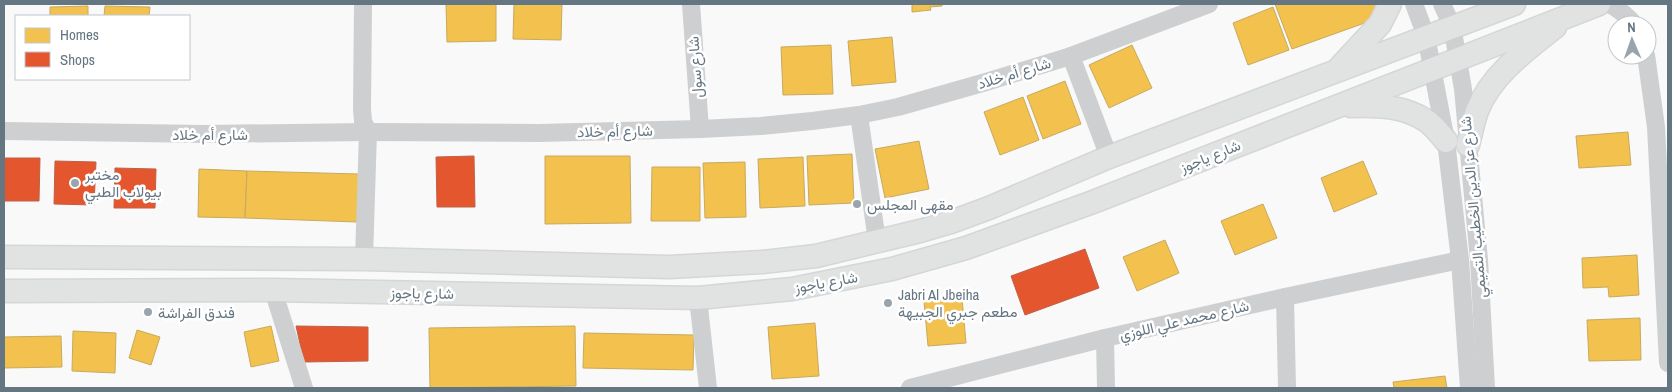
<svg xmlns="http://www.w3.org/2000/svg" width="1672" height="392" viewBox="0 0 1672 392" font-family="'Archivo Narrow',Vazirmatn,sans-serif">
	<rect width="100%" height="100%" fill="#f9f9f9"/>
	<!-- homes -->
	<g fill="#f2c14e" stroke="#c8aa5e">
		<polygon points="446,4 496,4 496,41 447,42"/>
		<polygon points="514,4 562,4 561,40 513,39"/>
		<polygon points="912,4 942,4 942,6 930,7 931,10 912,12"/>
		<polygon points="1275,4 1378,4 1373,20 1292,49"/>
		<polygon points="88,6 88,16 50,16 50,7"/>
		<polygon points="105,6 150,7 149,16 104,16"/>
		<polygon points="1273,7 1289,50 1248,65 1233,23"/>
		<polygon points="892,37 896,82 852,86 848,41"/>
		<polygon points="831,45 833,94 783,95 781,47"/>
		<polygon points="1132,45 1152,88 1109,108 1089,65"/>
		<polygon points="1065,81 1081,124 1043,139 1027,96"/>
		<polygon points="1023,97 1039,140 1000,155 984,112"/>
		<polygon points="1628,132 1631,165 1579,168 1576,136"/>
		<polygon points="919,141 929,189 885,198 875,149"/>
		<polygon points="852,154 854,203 809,205 807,156"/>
		<polygon points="545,156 630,156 631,223 545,224"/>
		<polygon points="803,157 805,206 760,208 758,159"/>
		<polygon points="1363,161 1377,194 1334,212 1321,178"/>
		<polygon points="745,162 746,217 705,218 703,163"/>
		<polygon points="652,167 700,167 700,221 651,221"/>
		<polygon points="199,169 247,171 245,218 198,217"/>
		<polygon points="247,171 359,174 357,222 245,218"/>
		<polygon points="1263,204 1277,238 1235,255 1221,221"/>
		<polygon points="1165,240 1179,273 1137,291 1123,257"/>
		<polygon points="1637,255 1639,295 1609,297 1608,287 1583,288 1582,258"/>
		<polygon points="962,298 966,343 928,346 924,301"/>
		<polygon points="1640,318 1641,360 1589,361 1587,320"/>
		<polygon points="815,323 819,376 772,379 768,327"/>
		<polygon points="271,326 279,361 251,367 244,332"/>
		<polygon points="575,326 576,386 430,388 429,328"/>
		<polygon points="137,330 160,337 151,365 129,358"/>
		<polygon points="73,331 116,333 115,373 72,371"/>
		<polygon points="584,333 694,335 693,370 583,368"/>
		<polygon points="61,336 62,367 4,368 4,337"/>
		<polygon points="1445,376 1447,388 1394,388 1393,382"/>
	</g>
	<!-- shops -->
	<g fill="#e4572e" stroke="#be6048">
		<polygon points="474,156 475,207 437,207 436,157"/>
		<polygon points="4,158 40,158 39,201 4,201"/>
		<polygon points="55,161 96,162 94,205 54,204"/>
		<polygon points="115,168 156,169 155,208 114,208"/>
		<polygon points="1085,249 1099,288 1025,315 1011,276"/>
		<polygon points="296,326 368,327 368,361 304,362"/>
	</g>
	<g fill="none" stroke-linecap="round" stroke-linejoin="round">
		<defs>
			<g id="major">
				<polyline points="1340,67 1380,24 1390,4"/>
				<path d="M1351 106C1378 105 1404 106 1427 121 1434 126 1440 134 1446 141"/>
				<path d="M1468 145C1471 134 1473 122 1477 111 1491 75 1526 50 1555 27"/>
				<polyline points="4,257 364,259 669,267 762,262 816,256 920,231 951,222 989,208 1109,157 1514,4"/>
				<polyline points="4,291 273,290 698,298 792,289 892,269 966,248 1093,202 1599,4"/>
			</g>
		</defs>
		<!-- major casing -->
		<use href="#major" stroke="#d5d6d7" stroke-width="25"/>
		<!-- minor -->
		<g stroke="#cecfd0" stroke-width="18">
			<polyline points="363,4 362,109 363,121 368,132 364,259"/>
			<polyline points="691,4 700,129"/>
			<polyline points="1414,4 1426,36 1446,141 1460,260 1469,388"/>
			<polyline points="1442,4 1452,26 1463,89 1479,260 1486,388"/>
			<path d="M1609 4C1620 9 1627 16 1635 25"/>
			<polyline points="1646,55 1656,127 1668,363"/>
			<polyline points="1071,56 1109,157"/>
			<polyline points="859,115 877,241"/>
			<polyline points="4,131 204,134 368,132 539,133 700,129 761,126 812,121 859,115 898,107 986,82 1071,56 1209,4"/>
			<polyline points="273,290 304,388"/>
			<polyline points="1285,297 1287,388"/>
			<polyline points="698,298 708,388"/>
			<polyline points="1105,338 1106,388"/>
			<polyline points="910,388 1105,338 1285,297 1460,260"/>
		</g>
		<!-- major -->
		<use href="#major" stroke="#e1e2e2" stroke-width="22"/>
	</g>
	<!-- markers -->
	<g fill="#99a4ac" stroke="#fff" stroke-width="2">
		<circle cx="75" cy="183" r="5"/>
		<circle cx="857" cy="204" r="5"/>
		<circle cx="888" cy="303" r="5"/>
		<circle cx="148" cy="312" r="5"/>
	</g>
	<g text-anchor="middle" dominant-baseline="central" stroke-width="5" stroke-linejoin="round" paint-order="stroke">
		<!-- street labels -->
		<g font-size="15" fill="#657683" stroke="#fff">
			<text transform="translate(695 67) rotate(-94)">شارع سول</text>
			<text transform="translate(1014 73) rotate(-17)">شارع أم خلاد</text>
			<text transform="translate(615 131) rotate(-1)">شارع أم خلاد</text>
			<text x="210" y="134">شارع أم خلاد</text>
			<text transform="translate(1210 156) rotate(-22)">شارع ياجوز</text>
			<text transform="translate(1473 207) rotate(-95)">شارع عز الدين الخطيب التميمي</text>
			<text transform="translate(826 282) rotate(-10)">شارع ياجوز</text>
			<text transform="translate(422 293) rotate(1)">شارع ياجوز</text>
			<text transform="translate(1184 320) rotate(-13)">شارع محمد علي اللوزي</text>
		</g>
		<!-- poi labels -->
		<g font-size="15" fill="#657683" stroke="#fff" text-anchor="start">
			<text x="85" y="174">مختبر<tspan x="85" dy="17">بيولاب الطبي</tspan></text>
			<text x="867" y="204">مقهى المجلس</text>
			<text x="898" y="294">Jabri Al Jbeiha<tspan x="898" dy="17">مطعم جبري الجبيهة</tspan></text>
			<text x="158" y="312">فندق الفراشة</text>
		</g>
	</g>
	<!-- border -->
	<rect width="1672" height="392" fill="none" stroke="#657683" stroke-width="10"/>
	<!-- legend -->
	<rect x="15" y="15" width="175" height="65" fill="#ffffff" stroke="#c1c8cd"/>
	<rect x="25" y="28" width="25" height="15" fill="#f2c14e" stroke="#c1c8cd"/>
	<text x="60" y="40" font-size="15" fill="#657683">Homes</text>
	<rect x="25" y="52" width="25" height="15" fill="#e4572e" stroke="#c1c8cd"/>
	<text x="60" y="65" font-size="15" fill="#657683">Shops</text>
	<!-- north arrow -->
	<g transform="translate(1632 40) rotate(358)"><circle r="24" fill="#ffffff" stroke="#c1c8cd"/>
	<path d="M0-4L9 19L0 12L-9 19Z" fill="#99a4ac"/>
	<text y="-8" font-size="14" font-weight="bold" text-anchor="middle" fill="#657683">N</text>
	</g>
</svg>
